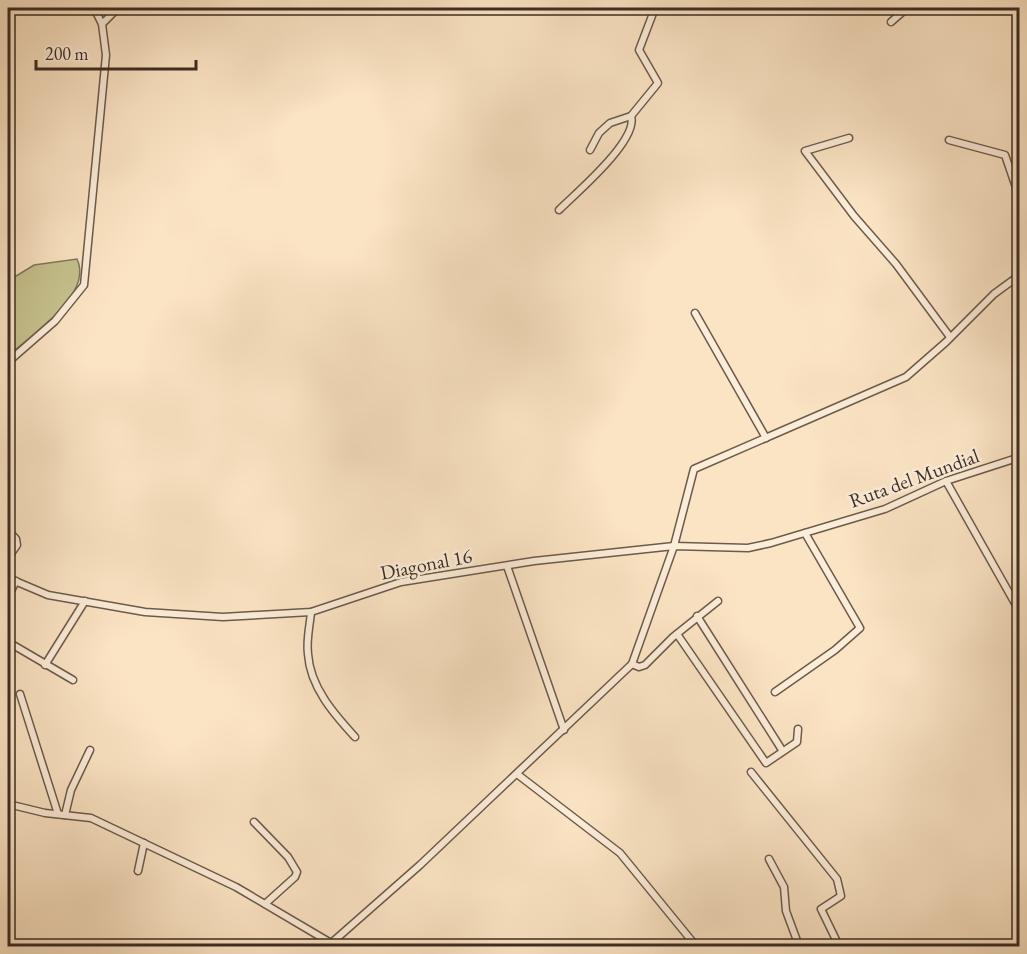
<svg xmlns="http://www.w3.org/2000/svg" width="1027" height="954" viewBox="0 0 1027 954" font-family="'EB Garamond',serif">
	<rect width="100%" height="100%" fill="#fbe4c4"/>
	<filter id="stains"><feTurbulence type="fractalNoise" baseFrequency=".00333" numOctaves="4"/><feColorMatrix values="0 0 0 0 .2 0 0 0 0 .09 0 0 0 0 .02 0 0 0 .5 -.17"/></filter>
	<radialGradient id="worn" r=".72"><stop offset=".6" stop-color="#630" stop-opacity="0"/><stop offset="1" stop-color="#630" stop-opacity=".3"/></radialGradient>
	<!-- green -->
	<path fill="#c6c28f" stroke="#81785a" stroke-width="1.5" d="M77 259C93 293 37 331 14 351L8 337V281L34 265Z"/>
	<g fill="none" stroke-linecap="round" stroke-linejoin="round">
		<defs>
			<g id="minor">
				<polyline points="703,8 706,10"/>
				<polyline points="891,22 907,8"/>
				<polyline points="102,24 118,8"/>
				<polyline points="849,138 805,151 854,216 896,264 950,337"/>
				<polyline points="949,140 1005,155 1020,199"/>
				<polyline points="590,150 599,133 610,123 631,116 658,83 639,50 655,8"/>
				<path d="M559 210C576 193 639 140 631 116"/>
				<polyline points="695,313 766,438"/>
				<polyline points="8,362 55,321 84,285 106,55 102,24 94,8"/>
				<polyline points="946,481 1016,605 1020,605"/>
				<polyline points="8,530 16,539 17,545 8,558"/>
				<polyline points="507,566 564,730"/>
				<polyline points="8,578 48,595 145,612 223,617 311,612 401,582 534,561 674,546 748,548 771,543 885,509 946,481 1020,457"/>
				<polyline points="8,597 16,581"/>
				<path d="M311 612C310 625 306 640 308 654 310 687 334 714 355 737"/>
				<polyline points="697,616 782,750"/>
				<polyline points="677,634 766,763 797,742 798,729"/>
				<polyline points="8,642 73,680"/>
				<polyline points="632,664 639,667 645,665 673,637 718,601"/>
				<polyline points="45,665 85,601"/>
				<polyline points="775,692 835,650 860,628 805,533"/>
				<polyline points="20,694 58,814"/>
				<polyline points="751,772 837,879 841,896 821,909 839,946"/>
				<polyline points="517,774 620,853 696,946"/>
				<polyline points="8,804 45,813 91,818 236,887 336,946"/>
				<polyline points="65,815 71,790 90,750"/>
				<polyline points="254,822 288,857 297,872 295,877 265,904"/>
				<polyline points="769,859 784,887 786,911 799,946"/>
				<polyline points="138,871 144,843"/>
				<polyline points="328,946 420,865 632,664 674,546 694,469 906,377 946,342 994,294 1020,275"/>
				<polyline points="1013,946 1020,942"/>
			</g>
		</defs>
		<!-- minor casing -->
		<use href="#minor" stroke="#6c5b4c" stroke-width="9"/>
		<!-- minor -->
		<use href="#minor" stroke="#fcedd9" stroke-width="6"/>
	</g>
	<g text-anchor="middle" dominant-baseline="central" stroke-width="5" stroke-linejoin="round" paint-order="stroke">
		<!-- street labels -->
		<g font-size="20" fill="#3c2d24" stroke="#fcedd9">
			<text transform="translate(914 478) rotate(-20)">Ruta del Mundial</text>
			<text transform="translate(426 564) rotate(-11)">Diagonal 16</text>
		</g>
	</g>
	<!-- margin -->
	<rect width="1027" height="954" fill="none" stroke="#fbe4c4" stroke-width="30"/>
	<rect x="9" y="9" width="1009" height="936" fill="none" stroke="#3c2d24" stroke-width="3"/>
	<rect x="15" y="15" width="997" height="924" fill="none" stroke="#3c2d24" stroke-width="1.5"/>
	<!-- scale -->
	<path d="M36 60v9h160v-9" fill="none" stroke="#3c2d24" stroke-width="3"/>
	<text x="45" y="60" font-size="18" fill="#3c2d24" stroke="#fcedd9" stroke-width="4.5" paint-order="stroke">200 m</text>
	<rect width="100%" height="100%" filter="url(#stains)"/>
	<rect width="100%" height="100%" fill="url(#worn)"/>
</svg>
